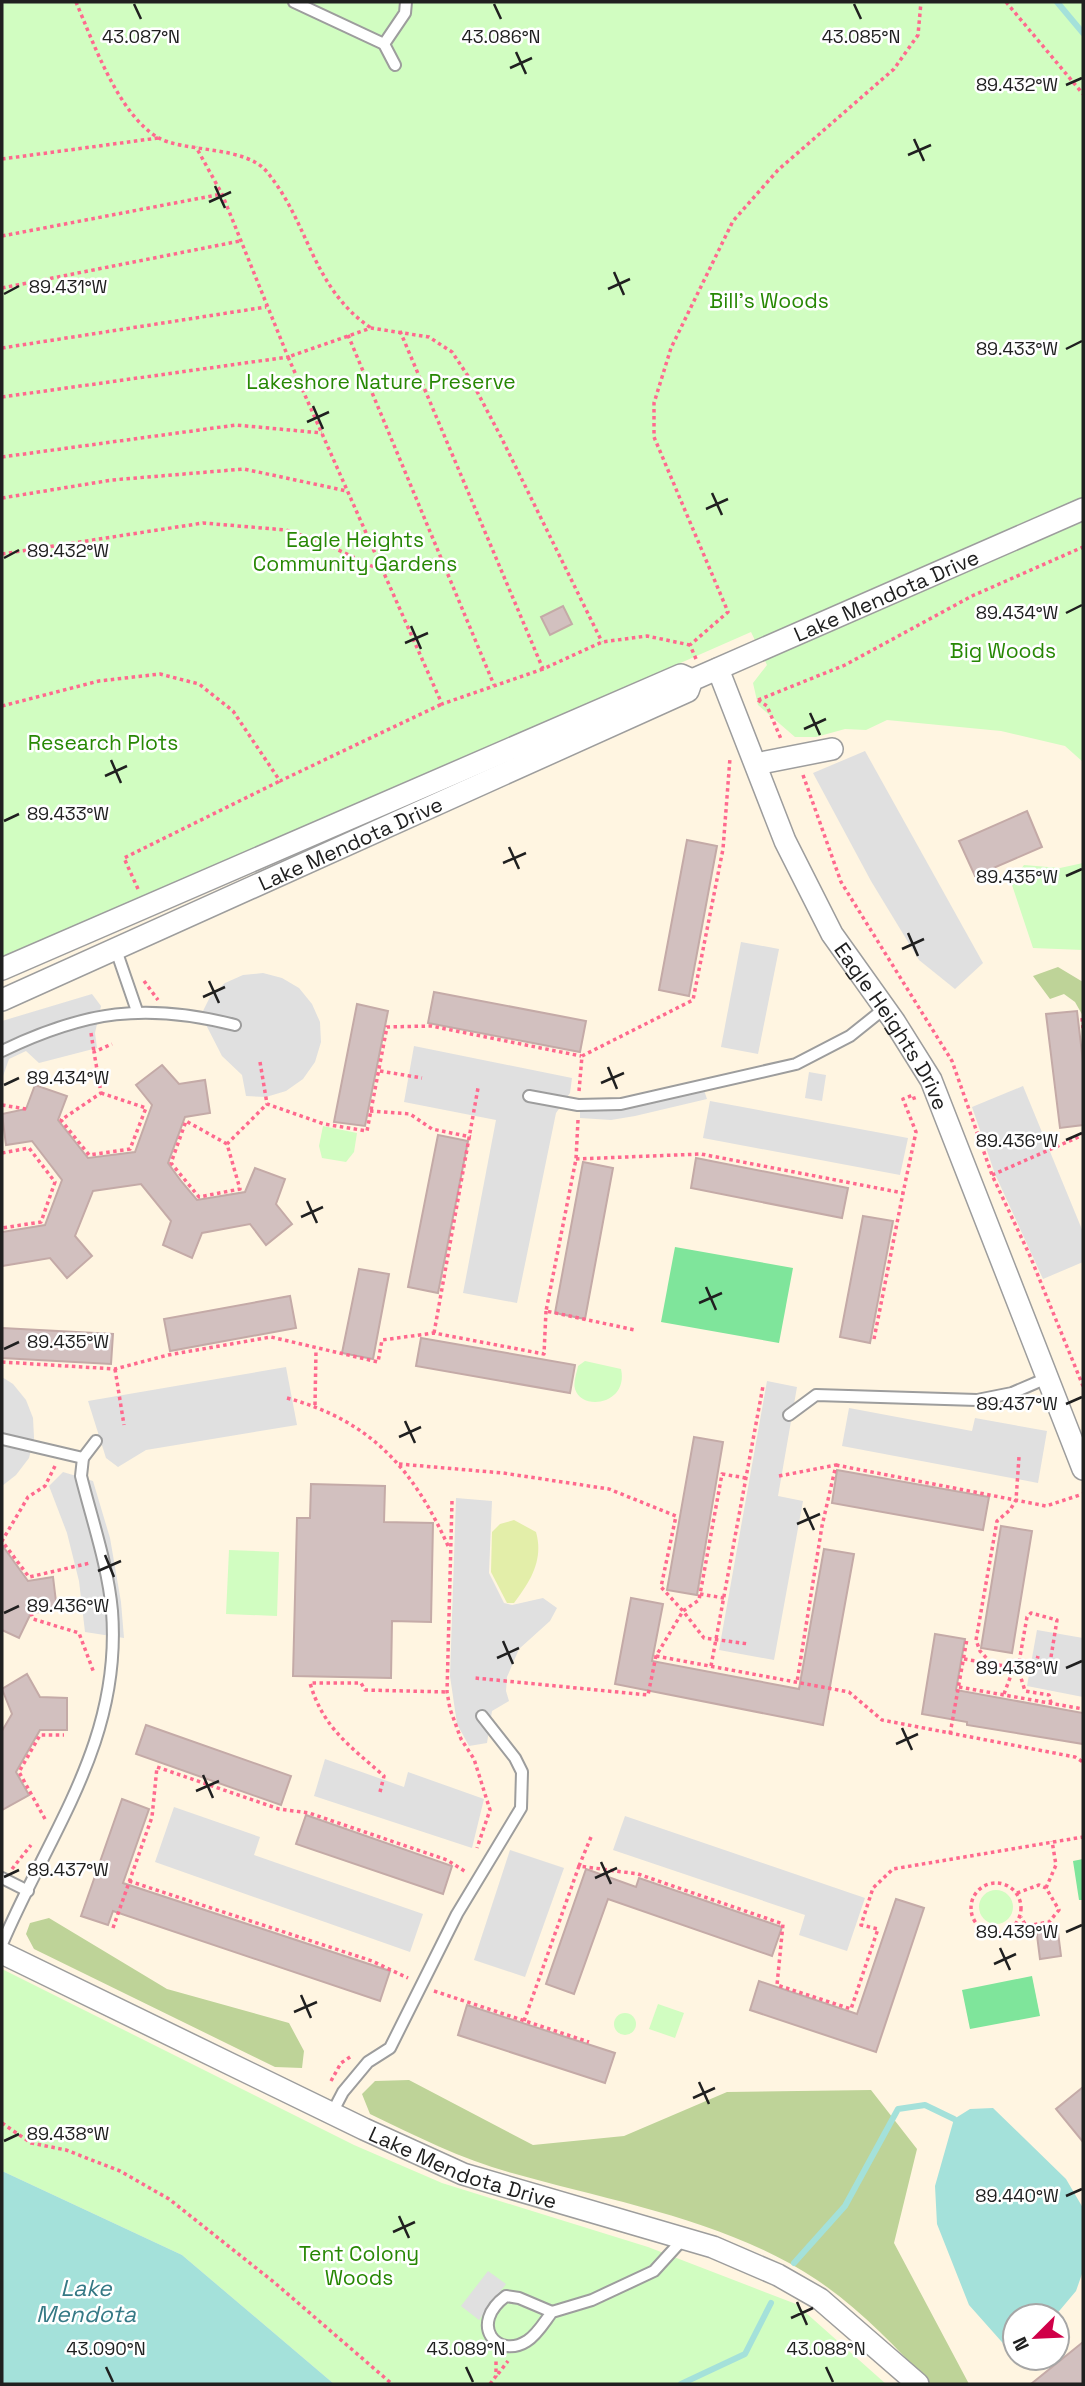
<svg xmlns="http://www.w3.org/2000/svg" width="1085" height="2386" viewBox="0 0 1085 2386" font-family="'Space Grotesk',sans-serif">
	<rect width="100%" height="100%" fill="#f1eae6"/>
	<!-- education -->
	<path fill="#fff5e1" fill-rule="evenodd" d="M2 2H1083V2384H334L182 2255 2 2171ZM1015 2316H1057V2358H1015Z"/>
	<!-- grass -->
	<path fill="#e3eea9" d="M514 1520 536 1532C544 1560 530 1582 514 1603H507L491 1572 492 1532 500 1524Z"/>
	<!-- forest -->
	<g fill="#bed398">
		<polygon points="1058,967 1083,982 1083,1016 1075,1002 1064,994 1050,999 1033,976"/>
		<polygon points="49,1918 167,1989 289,2023 304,2051 302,2068 275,2067 34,1949 26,1934 30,1923"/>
		<path d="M409 2080 533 2145 624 2136 727 2092 871 2090 917 2149 894 2243 969 2384H930C895 2346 860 2309 817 2280 727 2220 614 2202 512 2173 463 2160 416 2136 370 2114L362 2094 375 2081Z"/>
	</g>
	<!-- park -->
	<g fill="#d1fdc1">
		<polygon points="2,2 1083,2 1083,762 1065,746 1001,731 887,720 866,730 845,729 816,737 795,737 758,705 753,683 767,665 751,632 2,961"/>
		<polygon points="1083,863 1083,950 1033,948 1011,882 1024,865 1060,868"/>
		<polygon points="323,1126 357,1133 354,1152 346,1162 322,1158 319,1146"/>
		<path d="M585 1361 621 1369C629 1404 582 1412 575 1389 573 1382 577 1372 578 1366Z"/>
		<polygon points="229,1550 279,1552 277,1616 226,1614"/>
		<circle cx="996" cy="1907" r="17"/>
		<polygon points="2,1969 354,2145 442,2183 648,2247 796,2304 886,2384 334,2384 182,2255 2,2171"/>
		<polygon points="658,2004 684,2013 675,2038 649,2029"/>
		<circle cx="625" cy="2024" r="11"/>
	</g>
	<!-- pitch -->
	<g fill="#7fe59b">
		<polygon points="675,1247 793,1268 779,1343 661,1322"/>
		<polygon points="1083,1859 1083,1900 1079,1900 1073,1861"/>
		<polygon points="1032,1976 1040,2016 970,2029 962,1990"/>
	</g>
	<!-- parking -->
	<g fill="#e0e0e0">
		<polygon points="865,751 983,963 955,989 919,960 871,881 813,773"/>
		<polygon points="741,942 779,949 758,1054 721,1047"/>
		<polygon points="263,973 282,978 299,988 312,1004 320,1022 321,1042 315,1062 303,1079 286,1091 266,1097 246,1096 242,1075 222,1056 201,1015 210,997 225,983 243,975"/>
		<polygon points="92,994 101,1006 95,1033 97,1048 39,1063 26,1051 9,1059 2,1079 2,1021"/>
		<polygon points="414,1046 572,1078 570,1093 556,1113 517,1303 463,1293 496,1120 404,1102"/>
		<polygon points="809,1072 826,1075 822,1101 805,1098"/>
		<polygon points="1023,1086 1083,1232 1083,1262 1043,1279 995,1174 972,1107"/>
		<polygon points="704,1090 707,1099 635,1116 611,1120 580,1118 580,1111 615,1111"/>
		<polygon points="710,1101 908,1138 900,1175 703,1138"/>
		<polygon points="286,1367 297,1425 146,1450 118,1467 106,1458 88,1401"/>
		<polygon points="2,1377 13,1384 26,1400 33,1418 34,1438 29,1458 16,1475 2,1486"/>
		<polygon points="767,1381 797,1387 778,1496 803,1501 774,1660 719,1650"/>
		<polygon points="849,1408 972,1431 975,1418 1047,1431 1038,1483 842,1446"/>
		<polygon points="63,1472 93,1481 110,1538 121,1602 124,1638 85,1632 79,1581 67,1533 49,1486"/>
		<polygon points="456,1498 492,1501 489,1573 504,1603 512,1605 543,1598 557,1608 550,1621 519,1649 507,1677 506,1691 509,1701 492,1711 487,1743 469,1746 457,1724 450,1676"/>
		<polygon points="1037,1630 1083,1638 1083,1697 1027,1686"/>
		<polygon points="325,1759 404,1787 408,1772 484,1799 472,1848 314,1796"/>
		<polygon points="174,1807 260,1837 254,1855 423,1914 410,1952 155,1862"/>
		<polygon points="625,1816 865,1898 847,1951 799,1935 805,1915 613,1850"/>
		<polygon points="510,1850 564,1868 525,1977 474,1960"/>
		<polygon points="488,2271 506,2284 479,2320 461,2306"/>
	</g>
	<!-- water -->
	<g fill="#a4e1da">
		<polygon points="993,2108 1066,2179 1083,2208 1083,2271 1076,2291 1055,2316 1015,2316 1015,2347 1009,2350 969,2305 937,2224 935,2186 954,2119 970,2109"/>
		<polygon points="2,2171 182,2255 334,2384 2,2384"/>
	</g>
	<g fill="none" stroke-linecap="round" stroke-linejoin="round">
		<!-- stream -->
		<g stroke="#a4e1da" stroke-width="6">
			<polyline points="1057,2 1083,33"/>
			<polyline points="794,2263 845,2206 898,2109 925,2105 954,2119"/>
			<polyline points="681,2384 745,2354 771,2303"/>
		</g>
	</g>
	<!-- building -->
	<g fill="#d2c0bf" stroke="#c4aaa7" stroke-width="2">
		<polygon points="563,606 572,624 550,635 541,617"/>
		<polygon points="1027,811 1042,847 975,876 959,841"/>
		<polygon points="687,840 717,846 689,996 659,990"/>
		<polygon points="434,992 586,1021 580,1052 428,1023"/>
		<polygon points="357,1004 388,1011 365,1126 334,1122"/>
		<polygon points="1077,1011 1083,1062 1083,1125 1060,1128 1046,1014"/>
		<polygon points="162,1065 179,1084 205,1080 210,1113 185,1117 168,1163 181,1181 197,1200 245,1192 255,1168 285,1179 276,1204 292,1224 266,1245 250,1224 202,1233 192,1258 163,1245 171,1221 141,1184 93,1191 75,1236 92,1256 67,1278 50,1258 2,1266 2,1232 45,1225 62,1180 32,1141 6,1145 2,1114 26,1109 35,1085 67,1096 58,1120 88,1158 135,1152 152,1105 136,1085"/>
		<polygon points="438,1135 468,1141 438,1293 408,1287"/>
		<polygon points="696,1158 848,1188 842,1218 691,1188"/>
		<polygon points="583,1162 613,1168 585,1319 555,1313"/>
		<polygon points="863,1216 893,1221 870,1343 840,1337"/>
		<polygon points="359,1269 389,1274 373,1359 342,1353"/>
		<polygon points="290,1296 296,1328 170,1351 164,1319"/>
		<polygon points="2,1328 113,1334 111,1364 2,1358"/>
		<polygon points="421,1338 575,1365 570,1393 416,1366"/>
		<polygon points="694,1437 723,1442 697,1595 667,1590"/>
		<polygon points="837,1470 989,1497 983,1530 832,1503"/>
		<polygon points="311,1484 385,1486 384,1522 433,1523 431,1622 392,1621 391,1678 293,1676 297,1518 310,1518"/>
		<polygon points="1001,1526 1032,1531 1012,1653 981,1648"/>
		<polygon points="2,1545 28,1581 53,1577 57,1610 31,1613 19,1638 2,1630"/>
		<polygon points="824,1549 854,1554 823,1725 615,1684 631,1598 663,1604 652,1661 799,1689"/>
		<polygon points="935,1634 965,1639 956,1690 1083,1713 1083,1744 967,1725 967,1722 922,1714"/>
		<polygon points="27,1674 40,1697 67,1698 67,1730 40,1730 16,1772 29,1795 2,1810 2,1731 12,1714 2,1689"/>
		<polygon points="146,1725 291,1776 281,1805 136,1754"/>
		<polygon points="122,1799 149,1809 123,1883 390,1971 380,2001 113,1911 108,1925 81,1916"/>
		<polygon points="306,1815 452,1866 443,1894 296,1844"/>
		<polygon points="586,1869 636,1887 639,1878 782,1927 772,1956 608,1899 574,1994 546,1984"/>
		<polygon points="896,1899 924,1908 876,2052 750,2010 759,1981 857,2014"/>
		<polygon points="1057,1924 1061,1956 1040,1959 1036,1927"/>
		<polygon points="467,2005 615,2053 605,2083 458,2035"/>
		<polygon points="1083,2087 1083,2142 1056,2109"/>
		<polygon points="1083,2342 1083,2384 1031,2384"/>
	</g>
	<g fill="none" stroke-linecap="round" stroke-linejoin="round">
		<defs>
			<g id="lane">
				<polyline points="294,2 384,44 395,65"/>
				<polyline points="384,44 405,13 406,2"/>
				<polyline points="116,950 137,1011"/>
				<path d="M2 1051C85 1011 145 1002 235 1025"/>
				<polyline points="529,1096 578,1105 621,1104 796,1064 850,1036 885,1008"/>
				<polyline points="789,1415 816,1395 977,1400 1012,1393 1047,1378"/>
				<polyline points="2,1439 83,1458"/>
				<polyline points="2,1878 28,1891"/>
				<path d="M2 1944C50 1831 122 1741 112 1611 108 1566 92 1520 81 1476L83 1458 96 1441"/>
				<polyline points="332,2113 343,2092 368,2062 390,2048 457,1914 521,1808 522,1772 515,1758 482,1716"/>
				<path d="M552 2312C545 2321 537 2335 527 2341 497 2360 468 2324 506 2296L519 2298 552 2312 592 2300 654 2271 684 2238"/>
			</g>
			<g id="street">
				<path id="s1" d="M718 669 785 841 832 934 894 1021 931 1080 1083 1469"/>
				<polyline points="756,764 832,749"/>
				<polyline points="2,969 681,675 692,680"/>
				<path id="s2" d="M2 1000 688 691 692 680 1083 509"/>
				<path id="s3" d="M2 1953 364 2129 463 2174 713 2247 778 2275 820 2299 918 2384"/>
			</g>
		</defs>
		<!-- lane casing -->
		<use href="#lane" stroke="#9d9d9d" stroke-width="14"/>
		<!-- street casing -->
		<use href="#street" stroke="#9d9d9d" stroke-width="24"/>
		<!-- path -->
		<g stroke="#ff698e" stroke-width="3.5" stroke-dasharray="3.5 3.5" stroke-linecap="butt">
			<path d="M76 2C93 42 118 113 157 137 184 153 245 145 267 172 310 224 311 287 371 328"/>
			<polyline points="1006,2 1083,94"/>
			<polyline points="2,159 158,138"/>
			<polyline points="2,236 222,194"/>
			<polyline points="2,288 240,241"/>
			<polyline points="400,331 543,669 602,642 647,636 690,645"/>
			<polyline points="348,335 494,685"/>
			<polyline points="2,348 266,307"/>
			<polyline points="2,397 288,357 222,194 196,147"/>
			<polyline points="2,457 236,425 322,433"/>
			<polyline points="2,498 112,480 244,469 347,491"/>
			<polyline points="2,554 203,523 286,530 326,544 382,571"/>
			<polyline points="696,659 690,645 728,612 654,437 654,403 671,348 733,221 778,170 894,69 918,35 921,2"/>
			<polyline points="543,669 442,704 288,357 371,328 429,337 452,352 472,382 501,437 602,642"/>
			<polyline points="758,700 767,706 781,739"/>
			<polyline points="758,700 845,665 972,596 1083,547"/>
			<polyline points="2,706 99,681 160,674 199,684 233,711 280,781 442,704"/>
			<polyline points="803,775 841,882 952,1061 992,1175 1030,1256 1083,1386"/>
			<polyline points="138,889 124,858 280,781"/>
			<polyline points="144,981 158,1000"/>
			<polyline points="1082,1018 1083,1028"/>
			<polyline points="91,1033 94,1052"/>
			<polyline points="260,1062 267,1104 324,1124 367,1131 387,1027 431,1026 581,1056"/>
			<polyline points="380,1071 422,1078"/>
			<polyline points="579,1091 582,1056 693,1000 723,849 730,758"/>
			<polyline points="101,1093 146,1108 130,1149 89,1155 61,1120 101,1093 94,1052 112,1044"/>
			<polyline points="2,1105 26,1109"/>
			<polyline points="370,1111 410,1114 432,1129 471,1137"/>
			<polyline points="578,1120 576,1159 546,1311 635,1330"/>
			<polyline points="227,1144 186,1121 171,1163 199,1197 240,1189 227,1144 267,1104"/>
			<polyline points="2,1153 29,1148 55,1182 41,1222 2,1228"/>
			<polyline points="576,1159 701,1154 903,1193 916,1132 903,1099 913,1095 915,1101"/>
			<polyline points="992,1175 1083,1135"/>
			<polyline points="434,1333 478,1088"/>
			<polyline points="874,1339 903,1193"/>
			<polyline points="2,1362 115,1369 168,1355 271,1337 378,1362 382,1340 434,1333 544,1354 546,1311"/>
			<polyline points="115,1369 124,1425"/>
			<path d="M287 1398C372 1421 414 1470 449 1548"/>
			<polyline points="315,1405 316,1350"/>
			<polyline points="399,1464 503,1473 609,1489 676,1516 661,1587 683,1611 656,1656 648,1695 475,1678"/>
			<polyline points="836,1465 1046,1506 1083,1494"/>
			<polyline points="55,1466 45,1486 28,1497 2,1541 29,1577 90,1563"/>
			<polyline points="779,1476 836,1465 822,1526 797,1682"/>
			<polyline points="746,1478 722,1474 699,1600 683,1611 704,1638 749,1644"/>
			<polyline points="452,1501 447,1692 450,1709 461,1739 474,1759 490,1810 477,1848"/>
			<polyline points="700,1594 724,1598"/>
			<polyline points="31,1613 33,1619 79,1633 94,1673"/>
			<polyline points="656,1656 849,1692 882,1720 1075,1757 1083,1762"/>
			<polyline points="1051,1657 1057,1620 1031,1613 1027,1617 1018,1668 1025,1691 1049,1695 1051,1703"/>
			<polyline points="964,1659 1034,1671 1038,1656"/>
			<polyline points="991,1663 980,1651 976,1640 997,1521 1010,1510 1016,1500 1019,1457"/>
			<polyline points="711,1666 763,1386"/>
			<polyline points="959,1687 1083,1709"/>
			<polyline points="1004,1694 1014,1667"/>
			<polyline points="950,1734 967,1639"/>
			<path d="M380 1792 384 1776C350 1746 323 1728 310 1683H361L365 1690 447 1692"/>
			<polyline points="45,1819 19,1772 40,1735 64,1735"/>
			<polyline points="591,1837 579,1866 638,1874 783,1924 777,1985 851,2009 878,1929 861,1925 873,1888 893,1869 1083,1837"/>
			<polyline points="12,1869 31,1845"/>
			<polyline points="129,1881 372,1961 408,1978"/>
			<circle cx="996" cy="1908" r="25"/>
			<polyline points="1046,1888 1056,1865 1052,1841"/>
			<polyline points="1017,1893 1039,1885 1046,1888 1059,1910 1049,1922 1026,1926 1021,1917"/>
			<polyline points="113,1928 152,1817 157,1767 279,1809 309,1813 447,1860 466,1872"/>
			<polyline points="434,1991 589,2042"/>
			<polyline points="524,2021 579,1866"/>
			<polyline points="331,2081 341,2063 353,2055"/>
			<polyline points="2,2123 31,2143 66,2150 120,2171 169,2199 275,2283 392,2384"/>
			<polyline points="498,2374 508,2361"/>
			<polyline points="490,2384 496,2376 496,2358"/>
		</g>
		<!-- lane -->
		<use href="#lane" stroke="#fff" stroke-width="10"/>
		<!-- street -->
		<use href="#street" stroke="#fff" stroke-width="21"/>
	</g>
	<!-- ticks -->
	<path fill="none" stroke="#202020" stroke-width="2.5" d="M134 4 141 19M494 4 501 19M854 4 861 19M516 52 526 74M510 68 532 58M1066 85 1082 78M914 139 924 161M908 155 931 145M215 186 225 208M209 202 231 192M614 272 624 295M608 289 630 279M4 294 19 286M1066 349 1082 341M313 406 323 429M307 422 329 412M712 493 722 515M706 509 728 499M4 558 19 550M1066 613 1082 605M411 626 421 649M405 643 428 633M810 713 820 735M804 729 826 719M111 760 121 783M105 776 127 766M4 821 19 814M509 847 519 869M503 863 526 853M1066 876 1082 869M908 933 918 956M902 949 924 939M209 981 219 1003M203 997 225 987M608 1067 617 1089M601 1083 624 1073M4 1085 19 1078M1066 1140 1082 1133M307 1201 317 1223M301 1217 323 1207M706 1287 716 1310M699 1303 722 1293M4 1349 19 1342M1066 1404 1082 1397M405 1421 415 1443M399 1437 421 1427M804 1508 814 1530M797 1524 820 1514M105 1555 114 1577M98 1571 121 1561M4 1613 19 1606M503 1641 513 1664M497 1658 519 1648M1066 1668 1082 1661M902 1728 912 1750M896 1744 918 1734M203 1775 213 1798M196 1791 219 1781M601 1862 611 1884M4 1877 19 1870M595 1878 617 1868M1066 1932 1082 1925M1000 1948 1010 1970M994 1964 1016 1954M301 1995 311 2018M294 2012 317 2002M699 2082 709 2104M693 2098 715 2088M4 2141 19 2134M1066 2196 1082 2189M399 2216 409 2238M393 2232 415 2222M797 2302 807 2325M791 2318 813 2308M106 2367 113 2382M466 2367 473 2382M826 2367 833 2382"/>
	<g text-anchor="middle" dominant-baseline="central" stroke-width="5" stroke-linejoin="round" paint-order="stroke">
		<!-- park labels -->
		<g font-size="21" fill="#278804" stroke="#fff">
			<text x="769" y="300">Bill's Woods</text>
			<text x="381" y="381">Lakeshore Nature Preserve</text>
			<text x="355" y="539">Eagle Heights<tspan x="355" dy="24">Community Gardens</tspan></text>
			<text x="1003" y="650">Big Woods</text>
			<text x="103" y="742">Research Plots</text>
			<text x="359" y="2253">Tent Colony<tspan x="359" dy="24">Woods</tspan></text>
		</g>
		<!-- street labels -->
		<g font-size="21" fill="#202020" stroke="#fff">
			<text stroke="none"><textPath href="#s2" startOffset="976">Lake Mendota Drive</textPath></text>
			<text stroke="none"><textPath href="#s2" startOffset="382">Lake Mendota Drive</textPath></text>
			<text stroke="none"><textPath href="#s1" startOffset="399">Eagle Heights Drive</textPath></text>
			<text stroke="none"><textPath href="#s3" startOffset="509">Lake Mendota Drive</textPath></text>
		</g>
		<!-- water labels -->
		<g font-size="23" font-style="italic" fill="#357985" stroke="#fff">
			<text x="86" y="2288">Lake<tspan x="86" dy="26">Mendota</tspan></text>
		</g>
	</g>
	<g font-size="18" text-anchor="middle" fill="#202020" stroke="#fff" stroke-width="5" stroke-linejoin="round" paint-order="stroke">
		<text x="141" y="43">43.087°N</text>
		<text x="501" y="43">43.086°N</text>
		<text x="861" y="43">43.085°N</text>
		<text x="1017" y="91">89.432°W</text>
		<text x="68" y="293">89.431°W</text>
		<text x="1017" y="355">89.433°W</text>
		<text x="68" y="557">89.432°W</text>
		<text x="1017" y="619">89.434°W</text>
		<text x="68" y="820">89.433°W</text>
		<text x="1017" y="883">89.435°W</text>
		<text x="68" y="1084">89.434°W</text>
		<text x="1017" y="1147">89.436°W</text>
		<text x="68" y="1348">89.435°W</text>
		<text x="1017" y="1410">89.437°W</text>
		<text x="68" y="1612">89.436°W</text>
		<text x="1017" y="1674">89.438°W</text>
		<text x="68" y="1876">89.437°W</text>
		<text x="1017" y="1938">89.439°W</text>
		<text x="68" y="2140">89.438°W</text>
		<text x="1017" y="2202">89.440°W</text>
		<text x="106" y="2355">43.090°N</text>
		<text x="466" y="2355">43.089°N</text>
		<text x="826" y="2355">43.088°N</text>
	</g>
	<!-- border -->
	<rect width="1085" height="2386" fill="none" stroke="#202020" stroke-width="7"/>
	<!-- north arrow -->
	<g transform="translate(1036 2337) rotate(246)"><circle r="33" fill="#ffffff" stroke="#a6a6a6" stroke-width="2"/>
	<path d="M0-5L12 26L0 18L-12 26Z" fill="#d00048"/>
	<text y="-10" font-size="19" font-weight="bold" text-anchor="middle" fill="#202020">N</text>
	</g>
</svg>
